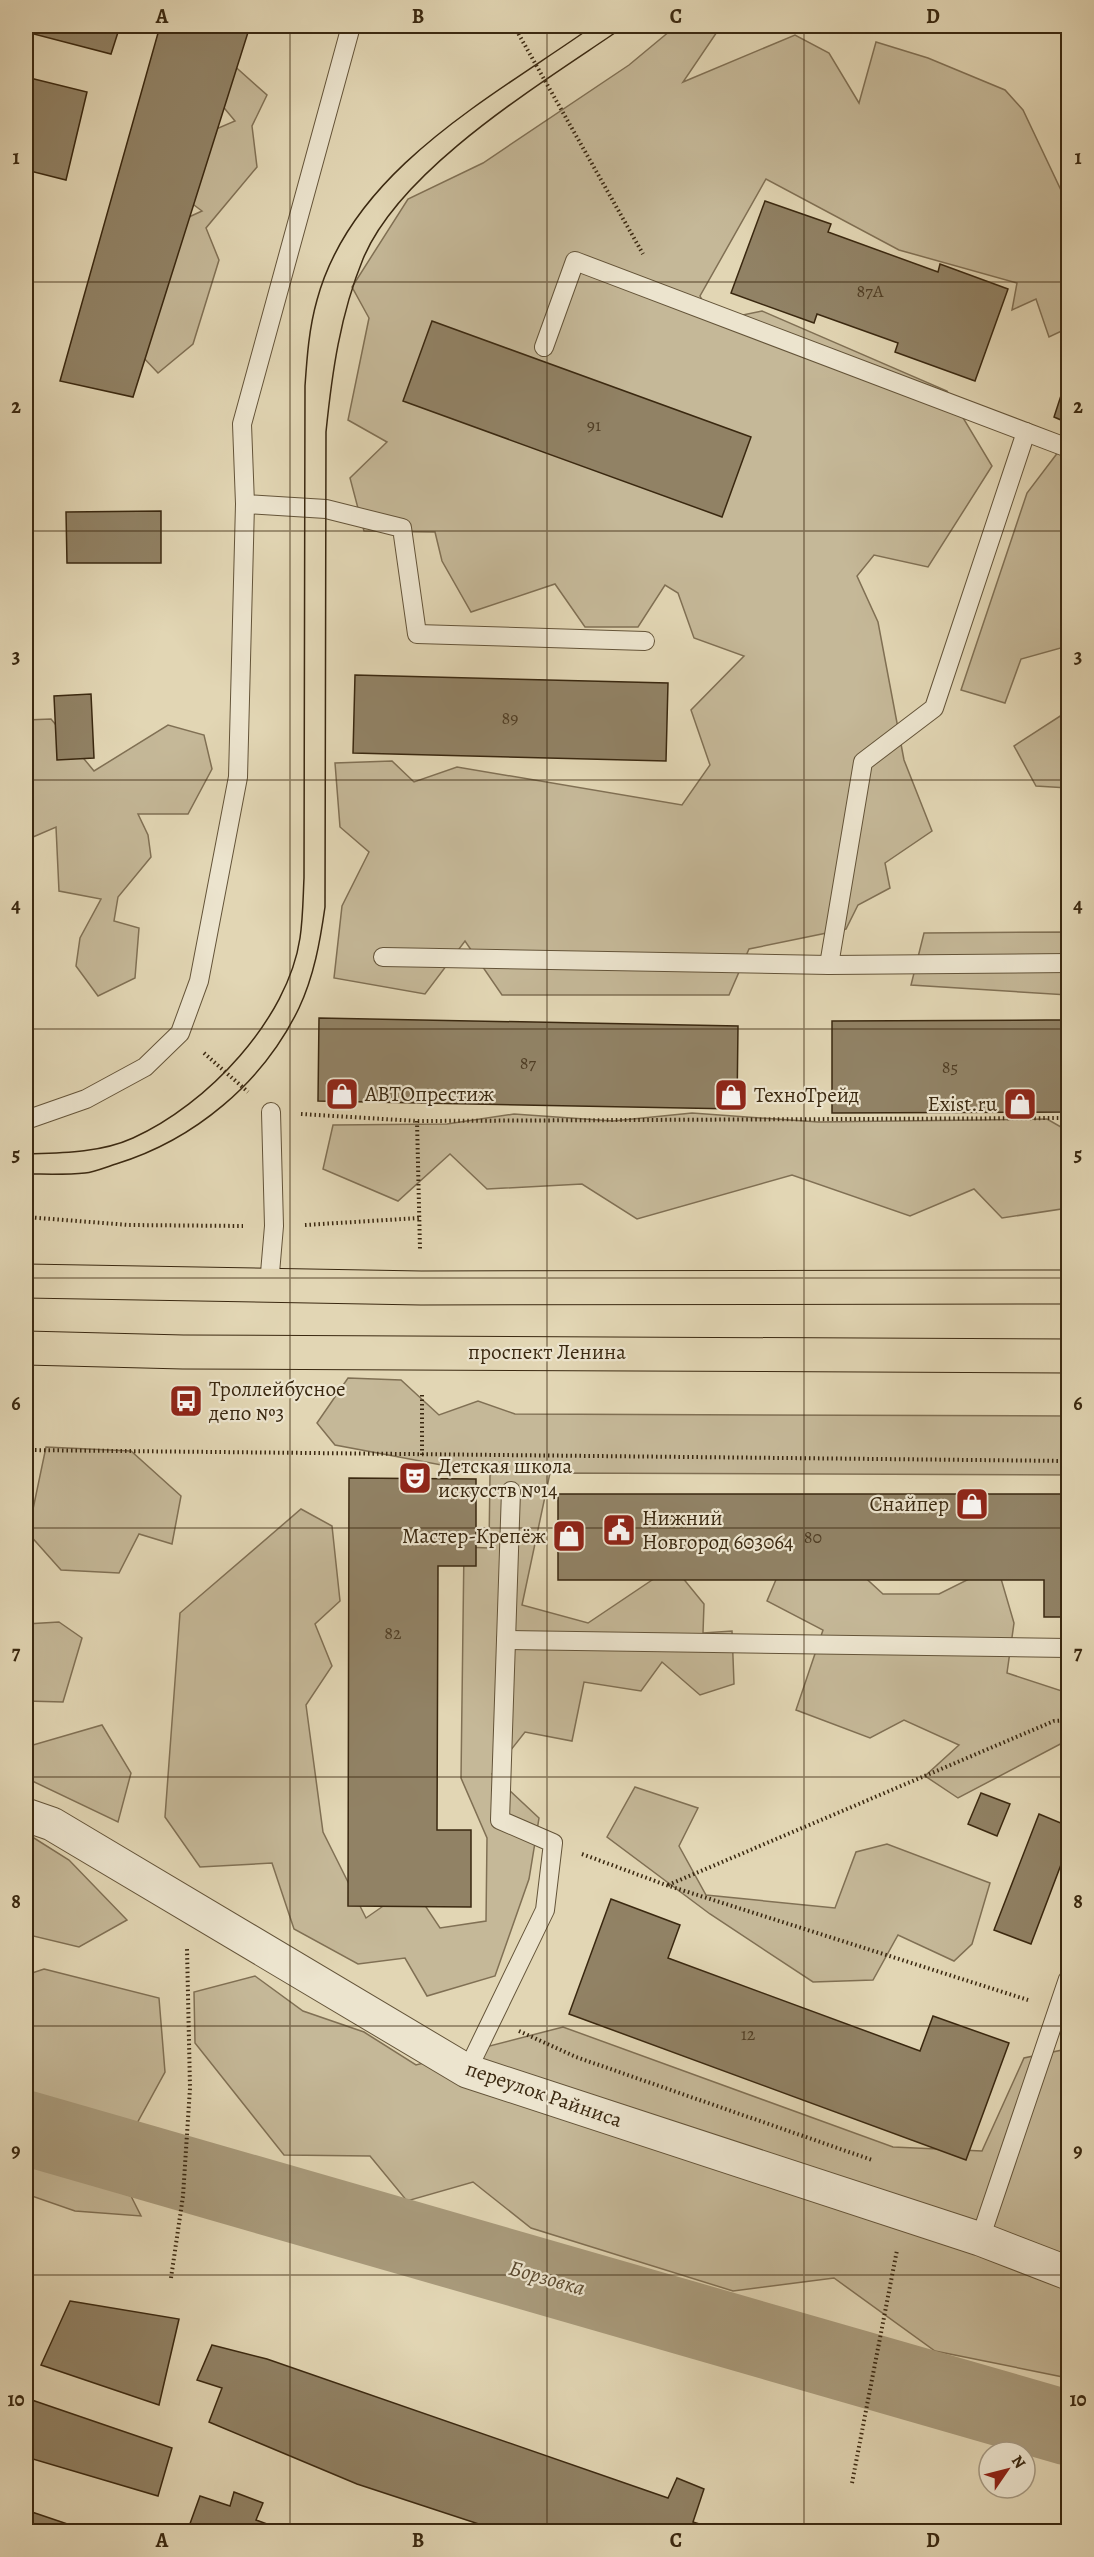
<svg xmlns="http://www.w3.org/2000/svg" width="1094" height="2557" viewBox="0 0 1094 2557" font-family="Alegreya,serif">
	<rect width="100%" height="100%" fill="#e2d6b4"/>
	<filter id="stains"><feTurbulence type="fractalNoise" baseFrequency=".00333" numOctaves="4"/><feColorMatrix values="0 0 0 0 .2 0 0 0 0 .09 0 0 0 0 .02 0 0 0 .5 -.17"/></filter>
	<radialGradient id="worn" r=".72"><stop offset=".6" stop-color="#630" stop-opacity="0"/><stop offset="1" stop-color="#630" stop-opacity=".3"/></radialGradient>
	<!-- green -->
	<g fill="#c5b898" stroke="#807054" stroke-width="1.5">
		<polygon points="676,26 721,26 683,82 795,35 829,53 859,103 876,42 928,58 1005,90 1023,110 1068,205 1068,328 1049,337 1036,299 1012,310 1017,283 899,250 766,179 700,296 714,321 762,311 947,391 992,466 928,567 874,555 857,576 878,622 904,760 932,831 885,863 890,888 858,905 846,929 749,949 729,995 502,995 465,941 425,994 334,978 342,906 369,852 340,827 335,763 392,761 414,782 457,767 682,805 710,765 691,710 744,656 694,638 678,593 665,585 638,627 585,627 555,584 471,612 442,561 435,532 364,531 350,478 387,442 348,420 369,318 352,287 408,199 483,163 629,65"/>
		<polygon points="230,62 267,95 252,126 257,167 206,228 219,260 193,344 158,373 124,337 156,232 202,211 178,193 202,135 235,121 210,91"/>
		<polygon points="1068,439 1068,646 1021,659 1005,703 961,690 1027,493"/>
		<polygon points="1068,711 1068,788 1036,786 1014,746"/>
		<polygon points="51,719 94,771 168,725 204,735 212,769 188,814 138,814 148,835 151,857 118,897 114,921 139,928 135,978 98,996 76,966 80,938 101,899 59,891 56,827 26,840 26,720"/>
		<polygon points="1067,932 1068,995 911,985 924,933"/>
		<polygon points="692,1113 818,1122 1047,1119 1068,1131 1068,1208 1002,1218 974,1189 910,1216 792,1175 637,1219 582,1184 487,1189 450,1154 398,1201 323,1169 333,1125 447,1124 514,1114 613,1121"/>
		<polygon points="348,1378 401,1380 439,1415 478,1401 515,1414 1068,1416 1068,1475 550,1473 522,1605 588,1623 673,1566 704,1604 703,1633 732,1631 734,1684 700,1695 662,1662 641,1691 584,1682 572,1741 525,1732 492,1774 539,1818 529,1879 495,1976 427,1996 405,1958 358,1964 294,1929 272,1863 200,1867 165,1817 180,1613 301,1509 332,1526 340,1601 315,1624 332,1666 306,1705 323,1832 366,1918 412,1886 440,1928 486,1921 487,1838 461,1778 464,1547 489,1548 490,1474 335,1445 317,1423"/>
		<polygon points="46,1447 131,1451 181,1496 172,1544 139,1534 119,1573 61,1570 28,1533"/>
		<polygon points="783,1563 859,1572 883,1594 939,1594 997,1565 1014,1623 1007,1673 1068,1693 1068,1740 958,1798 925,1776 959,1745 904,1720 870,1738 796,1710 823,1630 767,1601"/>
		<polygon points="59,1622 82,1638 63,1702 26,1701 26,1624"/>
		<polygon points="102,1725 131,1773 118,1822 26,1778 26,1747"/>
		<polygon points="635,1787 698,1808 679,1846 706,1895 835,1908 856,1852 887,1844 990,1883 972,1944 954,1961 898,1935 873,1980 813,1982 710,1914 607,1837"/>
		<polygon points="26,1833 69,1860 127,1920 79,1947 33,1936 26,1902"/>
		<polygon points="44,1969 159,1998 165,2072 130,2136 26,2101 26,1975"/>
		<polygon points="255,1976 303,2011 364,2032 416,2065 563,2027 893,2147 982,2151 1024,2058 1062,2050 1068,2039 1068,2378 935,2351 834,2278 733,2291 531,2228 473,2182 407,2201 370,2156 284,2155 195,2043 194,1992"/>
		<polygon points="26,2162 131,2196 141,2216 75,2211 26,2194"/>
	</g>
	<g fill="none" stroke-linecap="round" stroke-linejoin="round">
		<!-- river -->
		<polyline stroke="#a99b7c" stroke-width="75" points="26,2128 1068,2428"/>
	</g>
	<!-- building -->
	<g fill="#918265" stroke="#3a2810" stroke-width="1.5">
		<polygon points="26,26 120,26 111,54 26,32"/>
		<polygon points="160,26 250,26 133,397 60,381"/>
		<polygon points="26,77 87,92 66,180 26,170"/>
		<polygon points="765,201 831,224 828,232 938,272 940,264 1008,289 975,381 895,352 898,343 817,314 814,323 731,293"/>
		<polygon points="432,321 751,437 722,517 403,401"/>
		<polygon points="1068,374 1068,423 1054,417"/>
		<polygon points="161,511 161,563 67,563 66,512"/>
		<polygon points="355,675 668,683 666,761 353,753"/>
		<polygon points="91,694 94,758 57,760 54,696"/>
		<polygon points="319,1018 738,1026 737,1109 318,1101"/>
		<polygon points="1046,1020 1068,1020 1068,1112 832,1113 832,1021"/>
		<polygon points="349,1478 476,1479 476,1566 438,1566 437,1830 471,1830 471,1907 348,1906"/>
		<polygon points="558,1494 1068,1494 1068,1617 1044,1617 1044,1580 558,1580"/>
		<polygon points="981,1793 1010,1804 997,1836 968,1824"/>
		<polygon points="1039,1814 1068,1826 1068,1846 1031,1944 994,1930"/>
		<polygon points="611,1899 680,1925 668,1958 920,2051 933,2016 1009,2043 966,2160 569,2014"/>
		<polygon points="70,2301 179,2319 159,2405 41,2365"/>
		<polygon points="212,2345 267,2359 668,2498 677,2478 704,2489 693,2522 725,2532 503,2532 357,2484 209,2422 222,2388 197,2380"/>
		<polygon points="26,2398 172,2448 158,2496 26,2457"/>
		<polygon points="234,2492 263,2503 256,2520 289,2532 187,2532 200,2496 230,2506"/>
		<polygon points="26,2510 91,2532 26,2532"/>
	</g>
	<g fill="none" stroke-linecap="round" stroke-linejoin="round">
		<defs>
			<g id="lane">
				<polyline points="544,347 575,261 1068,448"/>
				<polyline points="245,504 326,509 402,528 417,634 645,641"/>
				<polyline points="383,957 829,965 1068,963"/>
				<polyline points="829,965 863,762 934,708 1026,432"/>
				<polyline points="26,1120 86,1099 145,1067 180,1033 199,981 238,777 245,504 242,424 351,26"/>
				<polyline points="269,1285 274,1226 271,1112"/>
				<polyline points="506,1640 1068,1648"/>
				<polyline points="467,2071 545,1910 553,1843 500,1820 511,1491"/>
				<polyline points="980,2239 1068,1979"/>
			</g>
			<polyline id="street" points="26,1815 52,1824 467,2071 980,2239 1068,2273"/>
			<g id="primary">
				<polyline points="26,1281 421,1288 1068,1287"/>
				<polyline points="26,1348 183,1352 1068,1356"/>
			</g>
		</defs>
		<!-- lane casing -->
		<use href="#lane" stroke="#645439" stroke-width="20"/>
		<!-- street casing -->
		<use href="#street" stroke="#645439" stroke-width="35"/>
		<!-- primary casing -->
		<use href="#primary" stroke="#3a2810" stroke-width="35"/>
		<!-- path -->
		<g stroke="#3a2810" stroke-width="4" stroke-dasharray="1.5 3" stroke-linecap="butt">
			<polyline points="514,26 643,254"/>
			<polyline points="204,1053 248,1092"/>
			<polyline points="301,1114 417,1121 1068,1118"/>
			<polyline points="417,1121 420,1249"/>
			<polyline points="26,1217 129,1225 243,1226"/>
			<polyline points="305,1225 419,1218"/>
			<polyline points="26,1450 1068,1461"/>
			<polyline points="422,1455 422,1392"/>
			<polyline points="582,1854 666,1885 1028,2000"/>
			<polyline points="668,1885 1054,1721 1068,1720"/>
			<polyline points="519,2031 576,2057 872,2160"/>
			<polyline points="171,2278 183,2196 190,2088 187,1949"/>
			<polyline points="852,2483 897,2250"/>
		</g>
		<!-- lane -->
		<use href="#lane" stroke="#ece4ce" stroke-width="18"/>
		<!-- street -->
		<use href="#street" stroke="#ece4ce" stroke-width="33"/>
		<!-- primary -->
		<use href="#primary" stroke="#e2d6b4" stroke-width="33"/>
		<!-- tram -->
		<g stroke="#3a2810" stroke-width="1.5">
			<path d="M26 1154C61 1153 100 1153 133 1138 207 1105 288 1019 300 938 303 918 303 898 304 878L305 386C307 357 309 328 317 300 352 170 491 98 593 26"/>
			<path d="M26 1174C45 1174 66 1175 85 1173 95 1172 106 1167 116 1164 194 1140 263 1083 299 1008 314 976 320 942 325 907L326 432C332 373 340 315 363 259 401 167 544 82 625 26"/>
		</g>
	</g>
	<!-- grid -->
	<path fill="none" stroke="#3a2810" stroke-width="1.5" stroke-opacity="0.55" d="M290 26V2532M547 26V2532M804 26V2532M26 282H1068M26 531H1068M26 780H1068M26 1029H1068M26 1278H1068M26 1528H1068M26 1777H1068M26 2026H1068M26 2275H1068"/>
	<!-- icons -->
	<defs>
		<symbol id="shop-square" viewBox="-11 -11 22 22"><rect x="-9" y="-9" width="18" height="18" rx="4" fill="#8f2418" stroke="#ece4ce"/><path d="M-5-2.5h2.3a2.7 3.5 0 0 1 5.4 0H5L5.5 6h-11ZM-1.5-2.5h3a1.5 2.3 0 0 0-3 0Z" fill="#fff"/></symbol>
		<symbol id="bus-square" viewBox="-11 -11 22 22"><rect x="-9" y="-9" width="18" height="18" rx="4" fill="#8f2418" stroke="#ece4ce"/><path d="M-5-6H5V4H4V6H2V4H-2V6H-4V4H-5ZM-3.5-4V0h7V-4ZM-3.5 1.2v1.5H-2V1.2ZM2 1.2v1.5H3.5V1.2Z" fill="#fff"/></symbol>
		<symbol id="theatre-square" viewBox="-11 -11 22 22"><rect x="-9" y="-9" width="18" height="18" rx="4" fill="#8f2418" stroke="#ece4ce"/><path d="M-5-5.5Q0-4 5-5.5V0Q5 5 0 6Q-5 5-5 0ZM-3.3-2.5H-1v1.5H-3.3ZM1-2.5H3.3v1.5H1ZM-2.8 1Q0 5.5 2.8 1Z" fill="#fff"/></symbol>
		<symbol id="civic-square" viewBox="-11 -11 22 22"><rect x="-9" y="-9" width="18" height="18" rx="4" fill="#8f2418" stroke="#ece4ce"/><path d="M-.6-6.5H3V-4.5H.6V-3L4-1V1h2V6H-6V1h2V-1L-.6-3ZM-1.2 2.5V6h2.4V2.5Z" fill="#fff"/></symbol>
	</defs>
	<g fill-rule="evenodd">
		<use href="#shop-square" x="323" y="1075" width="38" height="38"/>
		<use href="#shop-square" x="712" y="1076" width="38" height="38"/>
		<use href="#shop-square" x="1001" y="1085" width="38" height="38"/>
		<use href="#bus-square" x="167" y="1382" width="38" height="38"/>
		<use href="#theatre-square" x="396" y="1459" width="38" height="38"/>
		<use href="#shop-square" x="953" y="1485" width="38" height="38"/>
		<use href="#civic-square" x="600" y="1511" width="38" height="38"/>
		<use href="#shop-square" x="550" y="1517" width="38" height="38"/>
	</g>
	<g text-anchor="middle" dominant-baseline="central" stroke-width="4.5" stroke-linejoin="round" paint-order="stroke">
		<!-- number labels -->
		<g font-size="18" fill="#503e25">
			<text x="870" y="291">87А</text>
			<text x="594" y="425">91</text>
			<text x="510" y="718">89</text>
			<text x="528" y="1063">87</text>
			<text x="950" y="1067">85</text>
			<text x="813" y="1537">80</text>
			<text x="393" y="1633">82</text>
			<text x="748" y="2034">12</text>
		</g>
		<!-- poi labels -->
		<g font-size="21" fill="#3a2810" stroke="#ece4ce" text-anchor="start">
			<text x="365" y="1094">АВТОпрестиж</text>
			<text x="754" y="1095">ТехноТрейд</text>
			<text x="997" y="1104" text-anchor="end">Exist.ru</text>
			<text x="209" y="1389">Троллейбусное<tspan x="209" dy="24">депо №3</tspan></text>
			<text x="438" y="1466">Детская школа<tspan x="438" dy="24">искусств №14</tspan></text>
			<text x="949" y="1504" text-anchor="end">Снайпер</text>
			<text x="642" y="1518">Нижний<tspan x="642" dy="24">Новгород 603064</tspan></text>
			<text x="546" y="1536" text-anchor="end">Мастер-Крепёж</text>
		</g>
		<!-- street labels -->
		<g font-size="21" fill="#3a2810" stroke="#ece4ce">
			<text x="547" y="1352">проспект Ленина</text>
			<text transform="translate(544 2094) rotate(19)">переулок Райниса</text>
		</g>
		<!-- water labels -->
		<g font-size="22" font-style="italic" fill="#5b4a30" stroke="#ece4ce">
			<text transform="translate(547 2278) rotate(16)">Борзовка</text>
		</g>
	</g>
	<!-- margin -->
	<rect width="1094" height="2557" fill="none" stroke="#e2d6b4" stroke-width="66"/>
	<!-- north arrow -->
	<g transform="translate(1007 2470) rotate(55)"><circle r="28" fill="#ece4ce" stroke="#a59982" stroke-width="1.5"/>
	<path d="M0-4.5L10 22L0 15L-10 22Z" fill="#8f2418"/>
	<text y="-9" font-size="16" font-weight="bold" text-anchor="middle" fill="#3a2810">N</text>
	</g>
	<rect x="33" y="33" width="1028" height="2491" fill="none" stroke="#3a2810" stroke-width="2"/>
	<g font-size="20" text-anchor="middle" font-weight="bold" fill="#3a2810">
		<text x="162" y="23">A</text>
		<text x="418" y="23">B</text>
		<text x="676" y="23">C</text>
		<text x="933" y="23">D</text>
		<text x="16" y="164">1</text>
		<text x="1078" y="164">1</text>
		<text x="16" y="413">2</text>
		<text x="1078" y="413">2</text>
		<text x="16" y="663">3</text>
		<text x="1078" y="663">3</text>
		<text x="16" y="912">4</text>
		<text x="1078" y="912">4</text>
		<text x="16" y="1161">5</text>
		<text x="1078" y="1161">5</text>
		<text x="16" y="1410">6</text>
		<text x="1078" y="1410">6</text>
		<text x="16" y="1659">7</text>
		<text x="1078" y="1659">7</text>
		<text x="16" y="1908">8</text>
		<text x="1078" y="1908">8</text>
		<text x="16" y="2157">9</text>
		<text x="1078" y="2157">9</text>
		<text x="16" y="2406">10</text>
		<text x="1078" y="2406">10</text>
		<text x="162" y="2547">A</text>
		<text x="418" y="2547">B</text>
		<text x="676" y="2547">C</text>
		<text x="933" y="2547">D</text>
	</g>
	<rect width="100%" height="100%" filter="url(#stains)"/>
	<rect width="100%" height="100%" fill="url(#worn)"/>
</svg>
